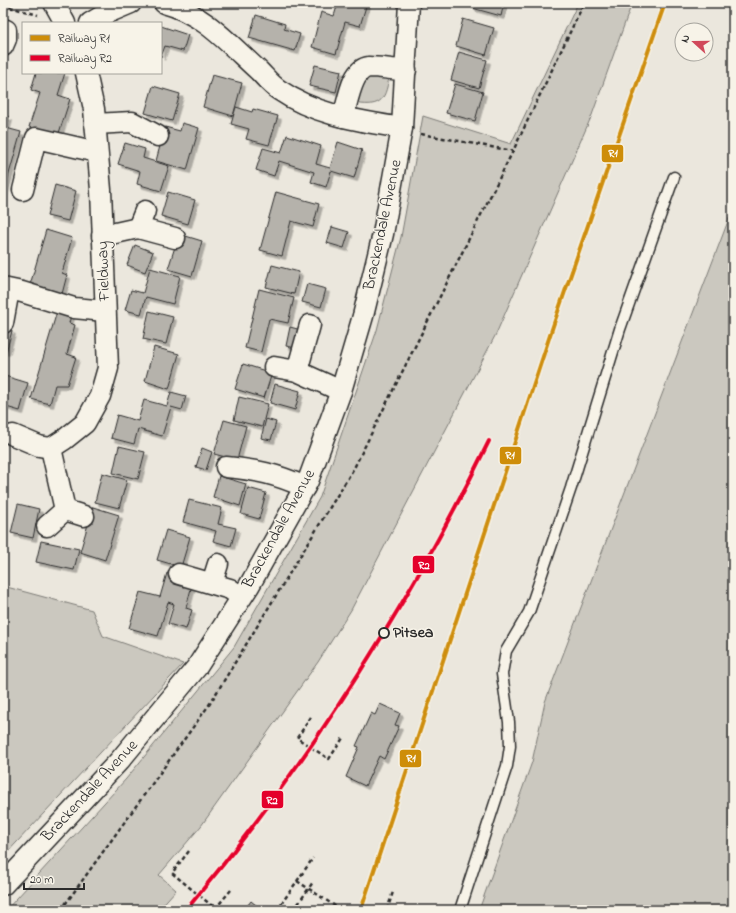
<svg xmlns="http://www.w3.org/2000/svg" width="736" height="913" viewBox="0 0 736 913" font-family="'Indie Flower',sans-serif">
	<defs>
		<filter id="shadow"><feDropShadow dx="3.5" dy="3.5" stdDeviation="0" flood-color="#0004"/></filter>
	</defs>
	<rect width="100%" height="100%" fill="#ebe7dd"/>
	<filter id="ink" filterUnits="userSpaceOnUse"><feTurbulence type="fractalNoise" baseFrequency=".025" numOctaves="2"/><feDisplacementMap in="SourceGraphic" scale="8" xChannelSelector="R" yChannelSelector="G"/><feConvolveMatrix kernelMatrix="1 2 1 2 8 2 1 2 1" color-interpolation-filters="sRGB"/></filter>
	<g filter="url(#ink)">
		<!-- green -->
		<g fill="#cbc8bf" stroke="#7b7a75">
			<polygon points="578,3 632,3 592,115 496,334 351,610 318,662 201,826 159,875 176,890 158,910 6,910 126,779 234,647 320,497 377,330 401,237 423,116 511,144"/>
			<path d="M363 76 389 77C385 103 379 107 353 103Z"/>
			<polygon points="733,208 733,910 479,910 532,762 545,702"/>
			<polygon points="3,586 92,610 103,636 183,664 3,857"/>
		</g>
		<!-- building -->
		<g fill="#b5b2ab" stroke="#2b2b2b" filter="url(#shadow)">
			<polygon points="338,3 367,3 360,26 345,22 336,54 312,47 321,12 334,16"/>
			<polygon points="474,3 504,3 501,16 472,8"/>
			<polygon points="256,15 285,24 284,29 300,34 295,51 249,38"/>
			<polygon points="463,19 494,28 486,55 456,46"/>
			<polygon points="161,26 188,35 183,51 165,46 161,57"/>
			<polygon points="459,52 487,60 479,88 451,80"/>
			<polygon points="315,65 341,71 336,92 309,86"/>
			<polygon points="36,73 65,73 58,95 70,99 58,136 29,127 40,93 31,90"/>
			<polygon points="212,75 242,83 233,116 203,107"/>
			<polygon points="455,84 483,92 475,121 446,113"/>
			<polygon points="153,86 180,94 172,121 145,113"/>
			<polygon points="236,107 252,112 253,109 278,116 269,145 246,139 249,129 231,124"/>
			<polygon points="3,116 9,117 6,128 21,132 3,195"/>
			<polygon points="182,123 199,128 187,170 156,161 165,127 180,131"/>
			<polygon points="287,135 321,146 316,164 330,168 338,142 362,150 354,178 331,171 326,187 311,182 314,172 279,161 274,176 256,170 263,148 281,153"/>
			<polygon points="125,143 145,149 143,158 169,166 161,191 137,184 140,171 118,164"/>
			<polygon points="55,185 76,191 68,221 47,216"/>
			<polygon points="168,192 195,200 188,224 161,216"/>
			<polygon points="276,192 319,204 313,227 291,221 282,256 260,250"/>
			<polygon points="332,227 349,232 344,248 327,243"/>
			<polygon points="46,230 72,238 62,273 67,275 62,294 30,285"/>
			<polygon points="179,234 202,241 192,276 168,269"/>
			<polygon points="135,245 153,252 145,272 127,265"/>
			<polygon points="272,265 299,272 294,294 266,287"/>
			<polygon points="150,268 180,276 173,304 146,297 141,314 125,310 131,290 143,293"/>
			<polygon points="307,284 326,289 321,307 302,302"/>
			<polygon points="259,289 294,298 288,323 269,319 261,352 245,348"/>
			<polygon points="58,308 72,312 69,323 75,325 67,354 76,357 67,385 55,385 50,404 31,399"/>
			<polygon points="149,311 173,317 166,344 143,339"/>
			<polygon points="290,327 305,331 301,349 286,346"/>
			<polygon points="3,328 12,331 6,352 3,351"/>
			<polygon points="154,347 179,354 169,389 145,381"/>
			<polygon points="243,364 272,373 264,398 235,389"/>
			<polygon points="5,376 28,383 20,411 3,406 3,384"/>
			<polygon points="275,384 300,391 295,410 270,403"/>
			<polygon points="171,392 186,396 182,410 171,407 162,436 138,429 134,444 111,438 117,415 138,421 144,400 167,406"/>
			<polygon points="239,397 268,404 262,427 234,420"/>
			<polygon points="266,419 276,422 271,440 261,438"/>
			<polygon points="224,420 246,426 237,460 214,454"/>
			<polygon points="119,446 145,452 138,479 113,473"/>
			<polygon points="202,448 212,452 206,470 196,467"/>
			<polygon points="102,473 127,480 119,508 95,502"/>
			<polygon points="219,476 246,484 240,506 213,497"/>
			<polygon points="248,488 266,493 259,519 241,514"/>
			<polygon points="189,500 222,508 218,524 236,528 231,546 213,541 216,531 183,522"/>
			<polygon points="18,504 39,509 33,538 11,533"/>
			<polygon points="93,507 119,515 105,560 80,552"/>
			<polygon points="166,530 190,537 181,567 157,560"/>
			<polygon points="41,541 79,549 74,570 36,562"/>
			<polygon points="167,573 193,581 186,608 192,610 186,629 168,624 174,604 168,602 158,636 129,628 140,592 160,597"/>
			<polygon points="380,704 400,713 395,725 399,726 384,759 379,756 365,786 346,777 359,747 356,746 371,713 375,715"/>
			<polygon points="251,901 262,910 244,910"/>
		</g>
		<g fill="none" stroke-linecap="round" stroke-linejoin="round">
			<defs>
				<polyline id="service" points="460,910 507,766 510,746 509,722 502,674 506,651 529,612 571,488 620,329 674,177"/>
				<g id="minor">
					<polyline points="54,3 65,23"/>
					<path d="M164 3C203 13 230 45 259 71 265 77 271 85 279 90 315 115 360 121 402 128"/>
					<polyline points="90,23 105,14 131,3"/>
					<polyline points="3,29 6,30 6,39 3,46"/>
					<path d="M343 117C348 103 351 69 369 67 380 67 394 70 406 70"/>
					<polyline points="95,124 132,122 158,136"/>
					<polyline points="23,190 36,138 97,152"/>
					<polyline points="138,228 145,211"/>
					<polyline points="102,236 138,228 175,238"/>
					<polyline points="3,288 22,292 74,308 105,311"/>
					<polyline points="3,323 9,290"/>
					<polyline points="310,325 297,371 341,391"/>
					<polyline points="274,367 297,371"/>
					<polyline points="13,435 39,446 51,448 65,439 85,423 100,396 108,368 101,190 94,109 86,73"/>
					<polyline points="51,448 65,510"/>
					<path d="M226 467C257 470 276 474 305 487"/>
					<polyline points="47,526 65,510 84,516"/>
					<polyline points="179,574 230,589 241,597"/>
					<polyline points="212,583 218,564"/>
					<polyline points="3,885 120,760 197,667 249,586 308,481 341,391 363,316 383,234 402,128 409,3"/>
				</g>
			</defs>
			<!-- service casing -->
			<use href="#service" stroke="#2b2b2b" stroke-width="13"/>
			<!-- minor casing -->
			<use href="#minor" stroke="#2b2b2b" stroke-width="23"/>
			<!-- path -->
			<g stroke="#2b2b2b" stroke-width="2.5" stroke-dasharray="4 3" stroke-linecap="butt">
				<polyline points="3,5 38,15"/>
				<polyline points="421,134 513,151"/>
				<polyline points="311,717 297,738 329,759 343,738"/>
				<polyline points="189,851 172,873 217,910"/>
				<polyline points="297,881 341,910"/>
				<polyline points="215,909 231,890"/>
				<polyline points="61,910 209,705 354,468 513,151 584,3"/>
				<polyline points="277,910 313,858"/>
				<polyline points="294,910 313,882"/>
				<polyline points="387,910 393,892"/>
			</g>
			<!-- service -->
			<use href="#service" stroke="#f7f3e8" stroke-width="10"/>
			<!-- minor -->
			<use href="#minor" stroke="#f7f3e8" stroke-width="20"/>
			<defs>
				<polyline id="rail-1" points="361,910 553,326 665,3"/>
				<path id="rail-2" d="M186 910C305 768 407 608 489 441"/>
			</defs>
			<!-- rail-1 casing -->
			<use href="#rail-1" stroke="#f7f3e8" stroke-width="7"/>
			<!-- rail-2 casing -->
			<use href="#rail-2" stroke="#f7f3e8" stroke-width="7"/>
			<!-- rail-1 -->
			<use href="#rail-1" stroke="#ce8d09" stroke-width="4"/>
			<!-- rail-2 -->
			<use href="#rail-2" stroke="#e4002b" stroke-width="4"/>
		</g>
	</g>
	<!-- markers -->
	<circle fill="#f7f3e8" stroke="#2b2b2b" stroke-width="2" cx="384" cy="633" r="5"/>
	<g text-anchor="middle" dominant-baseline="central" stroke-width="3" stroke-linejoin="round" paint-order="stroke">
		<!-- street labels -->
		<g font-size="16" fill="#2b2b2b" stroke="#f7f3e8">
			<text transform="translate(383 225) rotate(-78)">Brackendale Avenue</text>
			<text transform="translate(104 271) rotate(-92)">Fieldway</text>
			<text transform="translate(279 529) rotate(-61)">Brackendale Avenue</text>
			<text transform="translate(90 791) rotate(-47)">Brackendale Avenue</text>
		</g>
		<!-- stop labels -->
		<g font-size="16" font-weight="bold" fill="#2b2b2b" stroke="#f7f3e8" text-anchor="start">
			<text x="393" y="633">Pitsea</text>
		</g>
	</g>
	<g stroke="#f7f3e8" stroke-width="1.5">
		<rect x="601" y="144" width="23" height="19" rx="4" fill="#ce8d09"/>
		<rect x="499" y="446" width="23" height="19" rx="4" fill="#ce8d09"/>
		<rect x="412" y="555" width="23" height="19" rx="4" fill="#e4002b"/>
		<rect x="399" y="749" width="23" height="19" rx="4" fill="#ce8d09"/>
		<rect x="261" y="790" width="23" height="19" rx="4" fill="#e4002b"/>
	</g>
	<g font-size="11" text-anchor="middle" font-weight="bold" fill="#fff">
		<text x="613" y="157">R1</text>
		<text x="510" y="459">R1</text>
		<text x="424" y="569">R2</text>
		<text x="411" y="762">R1</text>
		<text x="272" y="804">R2</text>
	</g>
	<!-- margin -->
	<rect width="736" height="913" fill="none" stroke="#f7f3e8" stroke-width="16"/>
	<rect x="8" y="8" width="720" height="897" fill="none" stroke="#2b2b2b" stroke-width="1.5" filter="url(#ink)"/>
	<!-- legend -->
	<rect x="22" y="22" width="140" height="52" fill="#f7f3e8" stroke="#a5a39c"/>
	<rect x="30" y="35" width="20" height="6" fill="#ce8d09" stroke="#a5a39c"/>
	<text x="58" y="42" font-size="12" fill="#2b2b2b">Railway R1</text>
	<rect x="30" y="55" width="20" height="6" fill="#e4002b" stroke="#a5a39c"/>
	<text x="58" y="62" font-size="12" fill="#2b2b2b">Railway R2</text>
	<!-- north arrow -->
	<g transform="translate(694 42) rotate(291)"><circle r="19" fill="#f7f3e8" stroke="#a5a39c"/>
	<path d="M0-3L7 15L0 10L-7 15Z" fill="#d1495b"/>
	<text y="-6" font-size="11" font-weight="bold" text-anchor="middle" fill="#2b2b2b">N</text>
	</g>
	<!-- scale -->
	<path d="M24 883v6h60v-6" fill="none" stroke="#2b2b2b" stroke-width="2"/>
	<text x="30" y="883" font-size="12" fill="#2b2b2b" stroke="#f7f3e8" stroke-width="3" paint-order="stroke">20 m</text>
</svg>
